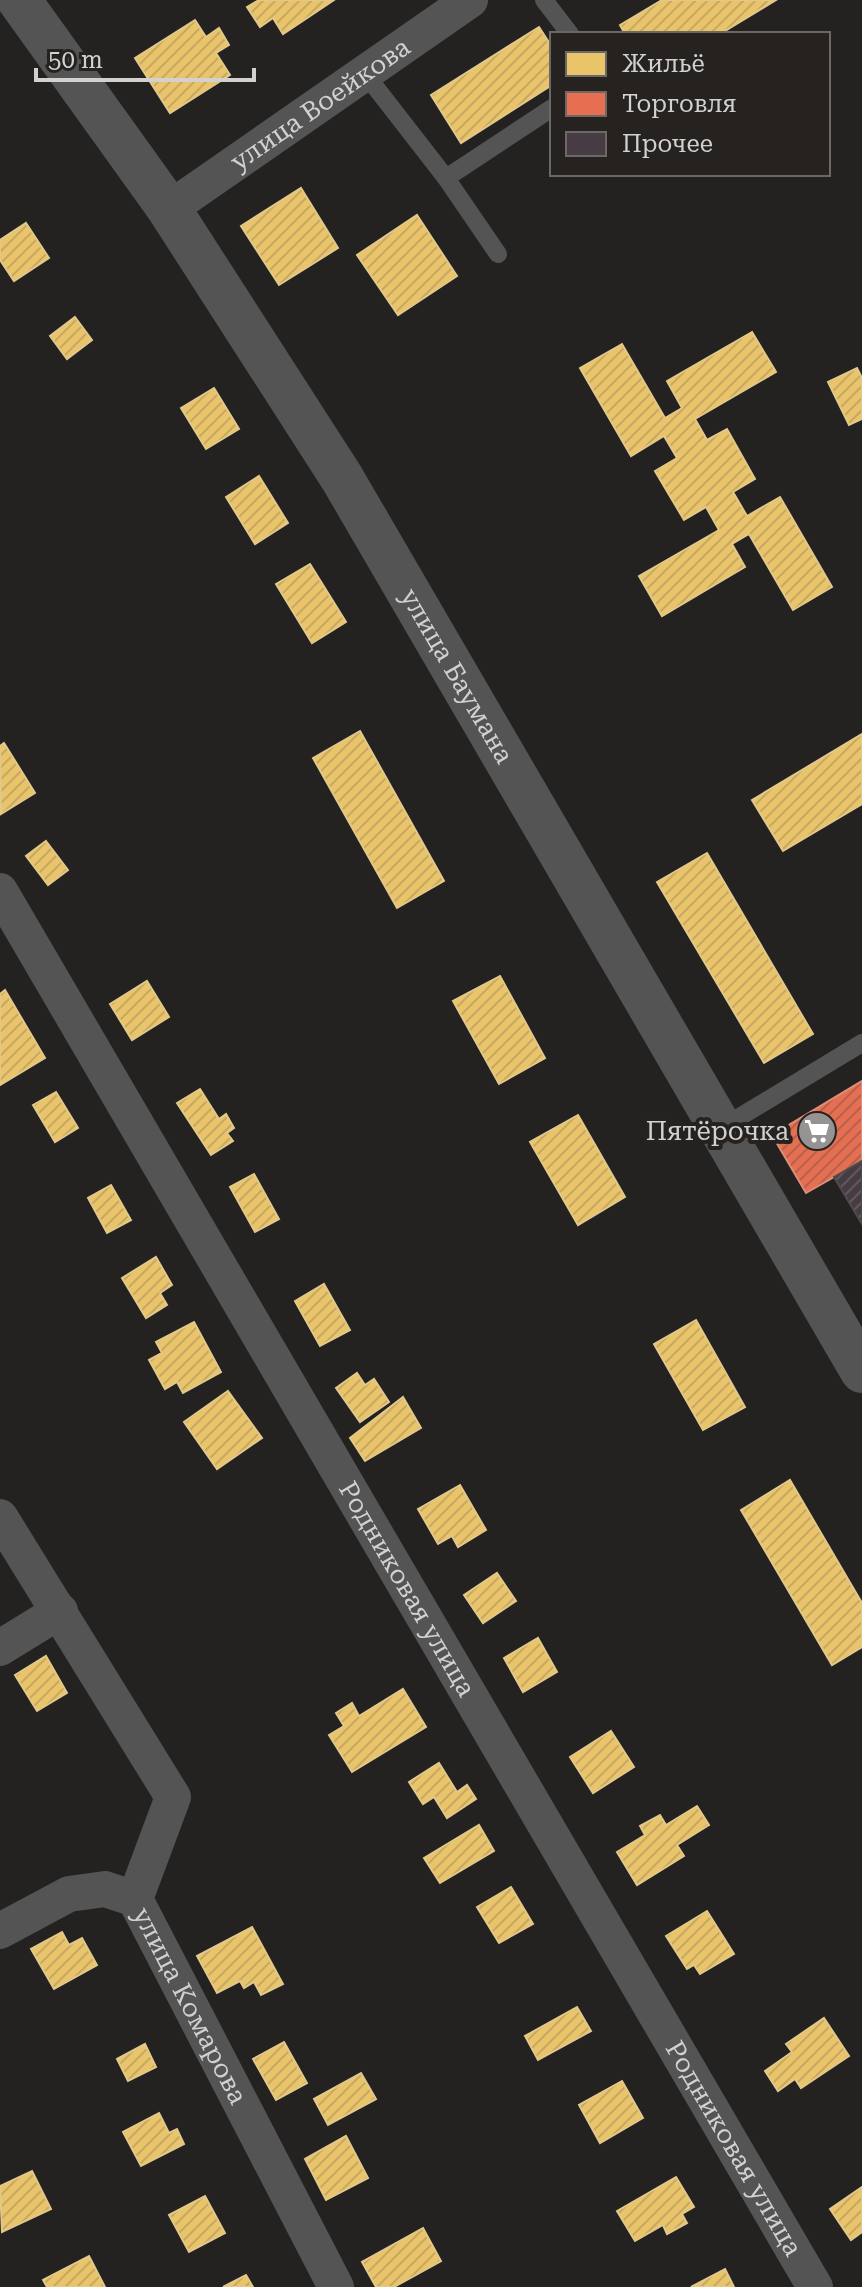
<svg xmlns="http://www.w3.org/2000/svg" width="862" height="2287" viewBox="0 0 862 2287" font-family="'Roboto Serif',serif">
	<defs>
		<pattern id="homes-hatch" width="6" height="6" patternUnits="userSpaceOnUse" patternTransform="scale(2)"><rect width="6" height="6" fill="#e9c46a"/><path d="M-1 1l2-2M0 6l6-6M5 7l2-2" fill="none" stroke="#c7a961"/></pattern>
		<pattern id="shops-hatch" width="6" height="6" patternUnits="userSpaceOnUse" patternTransform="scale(2)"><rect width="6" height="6" fill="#e76f51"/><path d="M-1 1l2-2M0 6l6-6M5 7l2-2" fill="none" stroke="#b5614b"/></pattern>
		<pattern id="building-hatch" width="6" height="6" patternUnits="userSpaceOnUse" patternTransform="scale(2)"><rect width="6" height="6" fill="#473c43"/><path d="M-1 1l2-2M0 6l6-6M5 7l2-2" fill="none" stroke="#61575d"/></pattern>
	</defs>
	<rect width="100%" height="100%" fill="#242221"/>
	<!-- homes -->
	<g fill="url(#homes-hatch)" stroke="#e2c889" stroke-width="2">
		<polygon points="259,0 334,0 283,34 273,18 260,27 247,7"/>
		<polygon points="662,0 776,0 720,34 625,34 620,25"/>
		<polygon points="195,20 206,37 219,28 229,45 216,53 230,75 170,113 135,58"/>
		<polygon points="539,27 552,47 552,85 461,143 431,95"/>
		<polygon points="301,188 338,248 279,285 241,226"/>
		<polygon points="417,215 457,276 398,315 357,255"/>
		<polygon points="26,223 49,258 14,281 0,260 0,240"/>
		<polygon points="75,317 92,340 67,359 50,336"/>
		<polygon points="752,332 776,372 695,419 707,440 727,429 755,479 733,492 747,516 780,497 832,587 793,610 749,534 732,544 745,567 662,616 639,576 719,530 706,507 684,520 655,471 677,458 664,436 631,456 580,368 622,344 665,418 682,408 667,381"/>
		<polygon points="857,368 862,378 862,419 849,425 828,382"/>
		<polygon points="214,388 239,429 206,449 181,408"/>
		<polygon points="259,476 288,523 255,544 226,497"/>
		<polygon points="310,564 346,622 312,643 276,584"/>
		<polygon points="360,731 444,881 397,908 313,758"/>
		<polygon points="862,734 862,804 783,851 752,800"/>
		<polygon points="4,743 35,793 1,814 0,746"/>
		<polygon points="46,841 68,870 48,885 26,856"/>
		<polygon points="707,853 813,1034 764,1063 657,882"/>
		<polygon points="500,976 545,1058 499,1084 453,1001"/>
		<polygon points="147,981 169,1017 132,1040 110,1004"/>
		<polygon points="5,990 45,1058 0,1085 0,994"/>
		<polygon points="200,1089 219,1119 226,1114 234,1128 227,1133 233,1141 211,1155 177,1103"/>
		<polygon points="56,1092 78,1128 55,1142 33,1105"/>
		<polygon points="578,1115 625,1197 578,1225 530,1142"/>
		<polygon points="254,1174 279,1219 255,1232 230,1187"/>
		<polygon points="111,1185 131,1220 107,1233 88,1198"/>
		<polygon points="156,1257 172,1285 160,1293 167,1305 146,1318 122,1278"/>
		<polygon points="324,1284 350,1330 320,1346 295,1301"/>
		<polygon points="696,1320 745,1407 703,1430 654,1344"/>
		<polygon points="194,1322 221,1372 183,1393 177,1382 165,1389 149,1360 162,1353 156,1342"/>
		<polygon points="357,1373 365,1385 374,1379 389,1402 360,1422 336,1388"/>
		<polygon points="228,1391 262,1438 217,1469 184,1422"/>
		<polygon points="403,1397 421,1428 365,1461 350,1438"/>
		<polygon points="790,1480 862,1603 862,1647 832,1665 741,1510"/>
		<polygon points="460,1485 486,1530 458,1547 452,1536 438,1544 418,1509"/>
		<polygon points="497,1573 516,1601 483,1623 464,1595"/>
		<polygon points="538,1638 557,1672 523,1692 504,1658"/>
		<polygon points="46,1656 67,1693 37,1711 15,1675"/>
		<polygon points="403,1689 426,1727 352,1772 329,1735 344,1726 336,1713 352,1703 359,1716"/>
		<polygon points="611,1731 634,1767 593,1793 570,1757"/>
		<polygon points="439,1763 457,1792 467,1785 476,1799 447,1818 434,1797 423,1804 409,1782"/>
		<polygon points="697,1806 709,1825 677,1845 684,1856 637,1885 617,1852 645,1835 640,1826 660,1815 666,1825"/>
		<polygon points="479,1825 494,1851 440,1883 424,1858"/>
		<polygon points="511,1887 533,1924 499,1943 477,1907"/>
		<polygon points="707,1911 734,1954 700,1974 694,1965 687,1969 666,1936"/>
		<polygon points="252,1927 283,1984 261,1995 254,1982 244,1988 240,1981 217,1993 197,1956"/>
		<polygon points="62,1932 69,1945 82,1938 97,1965 54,1989 31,1949"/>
		<polygon points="577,2007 591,2031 538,2060 525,2036"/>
		<polygon points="824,2018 849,2056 801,2088 795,2079 778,2091 765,2071 792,2052 786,2044"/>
		<polygon points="284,2042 307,2083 276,2100 253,2059"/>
		<polygon points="145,2044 156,2067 128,2081 117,2059"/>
		<polygon points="361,2073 376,2099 328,2125 314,2099"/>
		<polygon points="622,2081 643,2118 600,2143 579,2105"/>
		<polygon points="159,2113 169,2133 177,2129 184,2144 141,2166 123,2132"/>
		<polygon points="346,2136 368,2178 326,2200 305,2159"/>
		<polygon points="32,2171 51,2209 2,2232 0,2186"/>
		<polygon points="676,2177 694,2207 682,2214 687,2223 667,2234 663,2225 635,2241 617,2211"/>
		<polygon points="862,2187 862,2232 851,2240 830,2209"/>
		<polygon points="205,2196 225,2233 189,2252 169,2215"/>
		<polygon points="423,2228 441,2261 394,2287 376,2287 362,2262"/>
		<polygon points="89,2256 105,2287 47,2287 43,2280"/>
		<polygon points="725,2269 734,2287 691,2287"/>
		<polygon points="246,2275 253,2287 223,2287"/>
	</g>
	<!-- shops -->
	<polygon fill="url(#shops-hatch)" stroke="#e18c77" stroke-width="2" points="862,1081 862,1161 806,1193 772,1135"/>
	<!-- building -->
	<polygon fill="url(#building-hatch)" stroke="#4d4b4b" stroke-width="2" points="862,1161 862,1224 834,1177"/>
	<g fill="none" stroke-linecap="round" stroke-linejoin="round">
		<!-- service -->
		<g stroke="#545454" stroke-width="18">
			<polyline points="544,0 570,34"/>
			<polyline points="366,75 446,178 552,108"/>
			<polyline points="446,178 498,254"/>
			<polyline points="723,1127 862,1043"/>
		</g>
		<!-- minor -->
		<g stroke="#545454" stroke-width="36">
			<path id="s1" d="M169 209 470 0"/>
			<path id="s2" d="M0 891 815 2287"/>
			<path id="s3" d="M0 1517 173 1797 135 1899 336 2287"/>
			<polyline points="0,1648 60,1611"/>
			<polyline points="0,1931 69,1894 105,1889 135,1899"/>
		</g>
		<!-- tertiary -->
		<path stroke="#545454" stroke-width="44" id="s4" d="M19 0 169 209 342 478 862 1371"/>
	</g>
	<!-- icons -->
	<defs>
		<symbol id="supermarket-disc" viewBox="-11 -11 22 22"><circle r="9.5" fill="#969493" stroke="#252220"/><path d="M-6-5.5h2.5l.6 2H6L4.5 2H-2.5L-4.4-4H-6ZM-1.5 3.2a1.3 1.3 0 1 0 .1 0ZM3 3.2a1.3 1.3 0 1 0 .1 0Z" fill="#fff"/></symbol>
	</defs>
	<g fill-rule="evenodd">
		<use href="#supermarket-disc" x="795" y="1109" width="44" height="44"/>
	</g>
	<g text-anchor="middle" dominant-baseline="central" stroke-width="8" stroke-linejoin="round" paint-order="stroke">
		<!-- street labels -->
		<g font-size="26" fill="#d3d1d0" stroke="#252220">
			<text stroke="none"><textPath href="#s1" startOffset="184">улица Воейкова</textPath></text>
			<text stroke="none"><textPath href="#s4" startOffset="806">улица Баумана</textPath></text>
			<text stroke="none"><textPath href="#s2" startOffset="808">Родниковая улица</textPath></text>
			<text stroke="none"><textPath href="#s3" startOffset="558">улица Комарова</textPath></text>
			<text stroke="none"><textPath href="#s2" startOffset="1456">Родниковая улица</textPath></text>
		</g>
		<!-- poi labels -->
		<g font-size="26" fill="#d3d1d0" stroke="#252220" text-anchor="end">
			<text x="789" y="1131">Пятёрочка</text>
		</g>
	</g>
	<!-- legend -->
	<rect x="550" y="32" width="280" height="144" fill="#252220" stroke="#6b6866" stroke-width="2"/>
	<rect x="566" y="52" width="40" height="24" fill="#e9c46a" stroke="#6b6866" stroke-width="2"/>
	<text x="622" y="72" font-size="24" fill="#d3d1d0">Жильё</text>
	<rect x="566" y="92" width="40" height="24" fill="#e76f51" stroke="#6b6866" stroke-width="2"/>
	<text x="622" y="112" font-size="24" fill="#d3d1d0">Торговля</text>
	<rect x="566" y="132" width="40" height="24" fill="#473c43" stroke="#6b6866" stroke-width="2"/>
	<text x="622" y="152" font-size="24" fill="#d3d1d0">Прочее</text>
	<!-- scale -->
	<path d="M36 68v12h218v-12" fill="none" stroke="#d3d1d0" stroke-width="4"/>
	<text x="48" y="68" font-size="24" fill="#d3d1d0" stroke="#252220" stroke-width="6" paint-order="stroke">50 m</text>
</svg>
